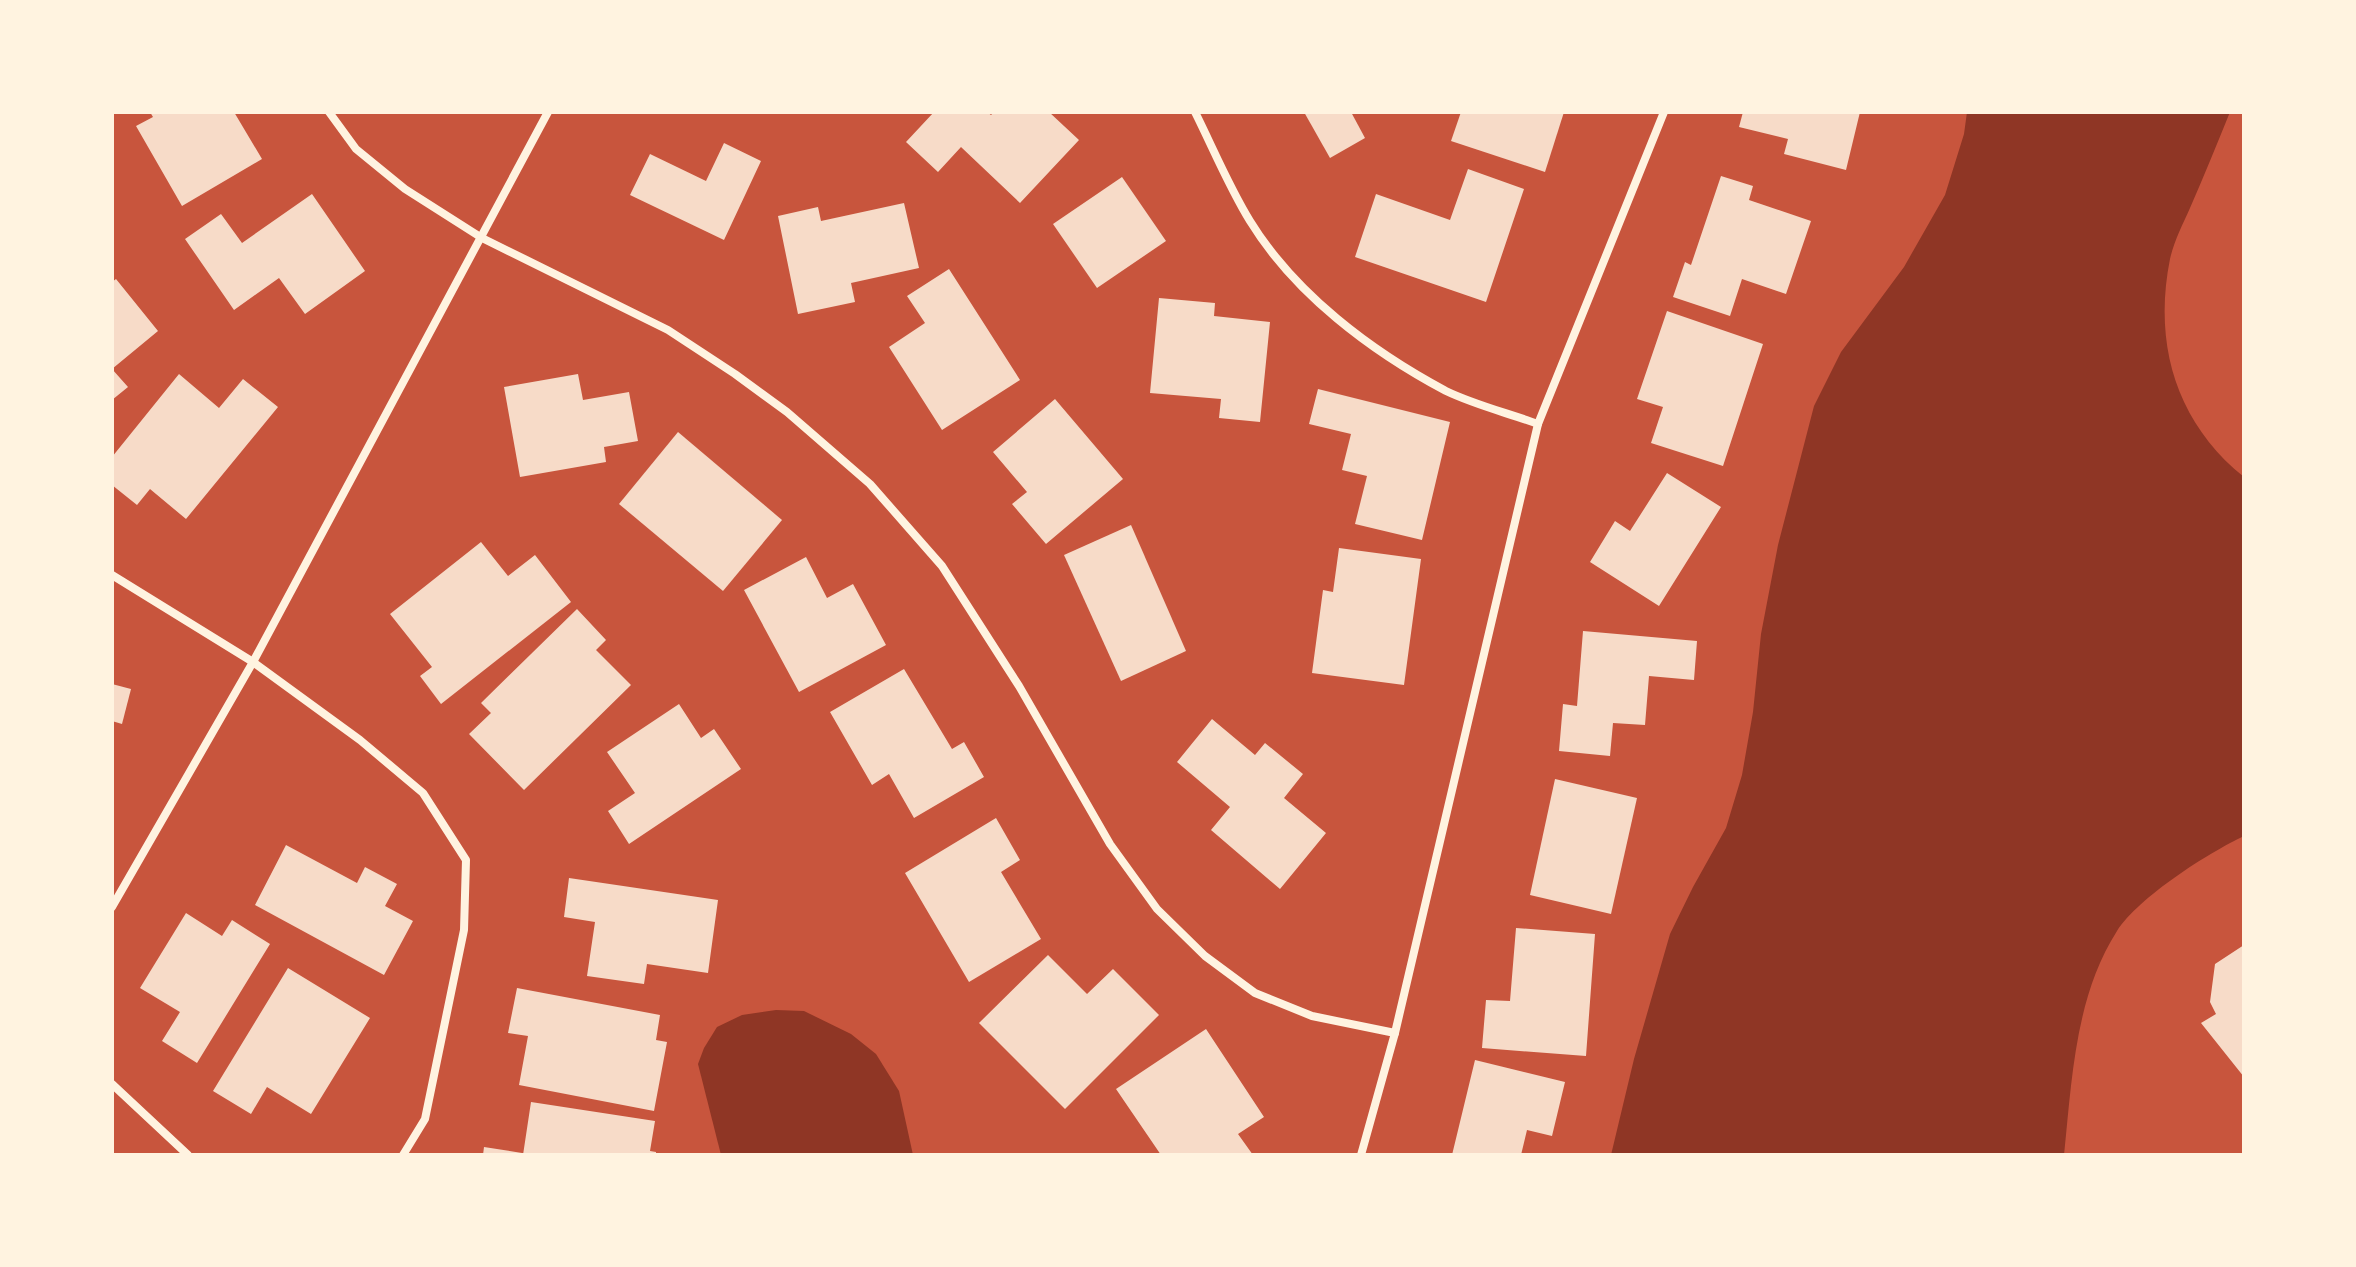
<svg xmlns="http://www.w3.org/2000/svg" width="2356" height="1267" viewBox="0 0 2356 1267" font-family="'Open Sans',sans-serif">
	<rect width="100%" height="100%" fill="#c8553d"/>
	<!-- water -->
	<g fill="#8f3625">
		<path d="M1967 112H2230C2217 144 2204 176 2190 208 2183 224 2174 241 2170 259 2153 344 2176 422 2244 477V836C2208 853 2139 897 2117 931 2075 997 2072 1079 2064 1155H1611L1634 1059 1670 934 1693 887 1726 828 1742 775 1753 712 1761 634 1778 545 1814 406 1841 352 1904 267 1945 195 1964 134Z"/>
		<polygon points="776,1010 804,1011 851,1034 876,1054 899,1091 913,1155 721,1155 698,1064 704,1048 717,1027 742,1015"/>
	</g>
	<!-- building -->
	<g fill="#f7dbc8">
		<polygon points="150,112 234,112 262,159 182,206 136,126 153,117"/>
		<polygon points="934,112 987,112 991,115 994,112 1049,112 1079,140 1020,203 961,147 938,172 906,142"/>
		<polygon points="1304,112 1351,112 1365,138 1330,158"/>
		<polygon points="1461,112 1564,112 1545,172 1451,141"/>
		<polygon points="1743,112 1860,112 1846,170 1784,154 1788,139 1739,127"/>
		<polygon points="724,143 761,161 724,240 630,195 650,154 706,181"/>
		<polygon points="1468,169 1524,189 1486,302 1355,257 1376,194 1450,220"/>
		<polygon points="1721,176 1753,186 1749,200 1811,221 1786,294 1742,279 1730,316 1673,297 1685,262 1691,265"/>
		<polygon points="1122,177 1166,241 1097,288 1053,224"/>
		<polygon points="312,194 365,271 305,314 279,278 234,310 185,239 221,214 242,243"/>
		<polygon points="904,203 919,268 851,283 855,302 798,314 778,216 818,207 821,221"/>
		<polygon points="949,269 1020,380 942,430 889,347 925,323 907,296"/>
		<polygon points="116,279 158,331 112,369 128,387 112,400 112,282"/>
		<polygon points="1159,298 1215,303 1214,316 1270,322 1260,422 1219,418 1221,399 1150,393"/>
		<polygon points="1667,311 1763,344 1723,466 1651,443 1663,407 1637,399"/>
		<polygon points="179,374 219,408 243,379 278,407 186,519 150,489 137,505 112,485 112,457"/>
		<polygon points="578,374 583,400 629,392 638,441 604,447 606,462 520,477 504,387"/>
		<polygon points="1318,389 1450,422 1422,540 1355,524 1367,476 1342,470 1351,434 1309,424"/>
		<polygon points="1055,399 1123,479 1046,544 1012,504 1027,492 993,452"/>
		<polygon points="678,432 782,520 723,591 619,504"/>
		<polygon points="1667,473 1721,507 1659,606 1590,562 1615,521 1630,531"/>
		<polygon points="1131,525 1186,651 1121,681 1064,555"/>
		<polygon points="481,542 508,576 535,555 571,602 441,704 420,676 432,667 390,614"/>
		<polygon points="1339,548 1421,559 1404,685 1312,673 1323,590 1333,592"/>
		<polygon points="806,557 827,598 853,584 886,645 799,692 744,590"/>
		<polygon points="577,609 606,640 596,650 631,685 524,790 469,734 491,713 481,703"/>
		<polygon points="1583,631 1697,641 1694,680 1649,676 1645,725 1613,723 1610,756 1559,751 1563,704 1577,706"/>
		<polygon points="904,669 952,749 964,742 984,777 914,818 889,774 872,785 830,712"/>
		<polygon points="112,684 131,689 122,724 112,721"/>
		<polygon points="679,704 701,738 714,729 741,769 629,844 608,811 635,793 607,752"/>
		<polygon points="1212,719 1255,755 1265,743 1303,774 1284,798 1326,833 1280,889 1211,830 1230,807 1177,762"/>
		<polygon points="1555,779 1637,798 1611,914 1530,895"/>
		<polygon points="996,818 1020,860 1001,872 1041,939 969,982 905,873"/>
		<polygon points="286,845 357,883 365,867 397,884 385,906 413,921 384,975 255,905"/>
		<polygon points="569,878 718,900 708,973 647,964 644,984 587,976 595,922 564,917"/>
		<polygon points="186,913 222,936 232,920 270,944 197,1063 162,1041 180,1012 140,988"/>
		<polygon points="1516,928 1595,934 1586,1056 1482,1048 1486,1000 1510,1001"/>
		<polygon points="2244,945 2244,1077 2201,1023 2216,1014 2210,1002 2215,964"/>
		<polygon points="1048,955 1087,994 1113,969 1159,1015 1065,1109 979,1023"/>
		<polygon points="288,968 370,1018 311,1114 267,1087 251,1114 213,1091"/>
		<polygon points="517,988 660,1015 656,1040 667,1042 654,1111 519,1085 528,1036 508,1033"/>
		<polygon points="1206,1029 1264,1117 1238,1134 1253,1155 1161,1155 1116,1089"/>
		<polygon points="1475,1060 1565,1082 1552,1136 1527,1130 1521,1155 1452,1155"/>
		<polygon points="531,1102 655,1121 650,1151 656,1152 656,1155 523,1155"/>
		<polygon points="484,1147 522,1153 522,1155 483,1155"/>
	</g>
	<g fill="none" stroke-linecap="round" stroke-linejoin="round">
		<!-- minor -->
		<g stroke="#fff3e0" stroke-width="8">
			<polyline points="329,112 356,149 405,189 482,238 668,330 735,374 787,412 870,484 942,566 1019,686 1110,844 1157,909 1205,956 1255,993 1312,1016 1395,1033"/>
			<path d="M1195 112C1213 148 1229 187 1250 221 1295 294 1371 351 1446 391 1475 405 1508 413 1538 424"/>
			<polyline points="112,575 253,662 360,740 423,793 466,860 464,930 425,1119 403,1155"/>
			<polyline points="112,907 253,662 548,112"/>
			<polyline points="112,1084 188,1155"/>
			<polyline points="1361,1155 1395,1033 1538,424 1664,112"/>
		</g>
	</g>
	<!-- border -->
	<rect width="2356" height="1267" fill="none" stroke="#fff3e0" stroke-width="228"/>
</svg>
